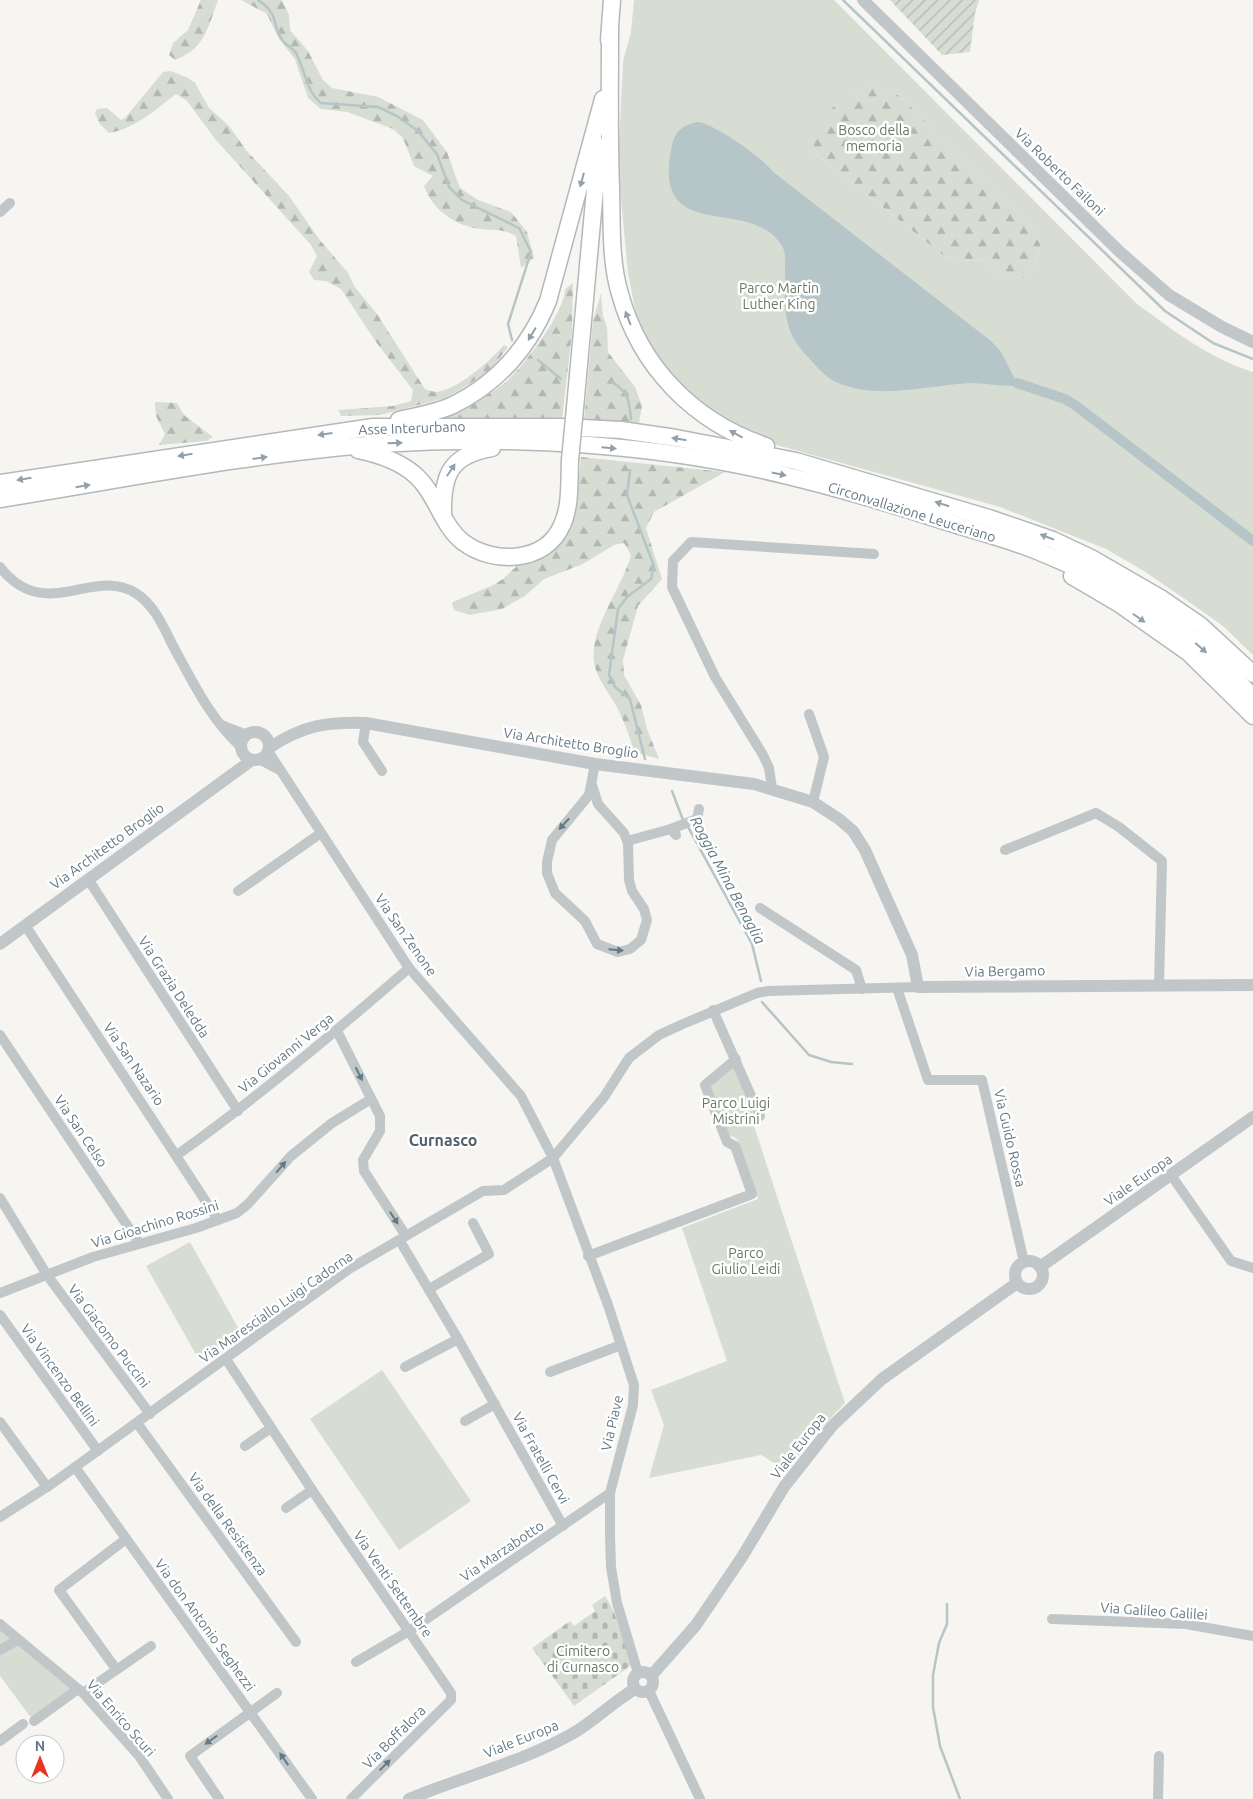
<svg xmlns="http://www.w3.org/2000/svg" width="1253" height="1799" viewBox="0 0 1253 1799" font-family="Ubuntu,sans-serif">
	<defs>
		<pattern id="forest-firs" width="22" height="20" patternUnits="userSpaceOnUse" patternTransform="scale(1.25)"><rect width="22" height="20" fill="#d7ddd3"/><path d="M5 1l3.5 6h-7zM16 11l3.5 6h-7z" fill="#b2b8b1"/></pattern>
		<pattern id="cemetery-stones" width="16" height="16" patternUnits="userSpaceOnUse" patternTransform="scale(1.25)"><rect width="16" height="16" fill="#d7ddd3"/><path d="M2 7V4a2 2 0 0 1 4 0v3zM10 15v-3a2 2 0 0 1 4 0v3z" fill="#b2b8b1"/></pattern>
		<pattern id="garden-furrows" width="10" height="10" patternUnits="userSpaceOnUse" patternTransform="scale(1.25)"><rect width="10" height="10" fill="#d7ddd3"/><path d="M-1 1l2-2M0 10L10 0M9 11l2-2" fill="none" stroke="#b2b8b1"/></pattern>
	</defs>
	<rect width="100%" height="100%" fill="#f6f5f2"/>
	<!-- forest -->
	<g fill="url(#forest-firs)">
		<path d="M201 0H218C208 27 205 49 175 60L169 55 173 43 188 30Z"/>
		<path d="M241 0H282L289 15 290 30 308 51 323 80 332 88 378 97 423 120 447 152 460 188 478 200 511 212 527 232 534 258 521 268 516 236C501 228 496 231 481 229 457 227 432 210 424 186L433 176 414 166 403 138 393 129 347 112 321 109 308 98 295 59 279 39 267 14Z"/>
		<path d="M171 71 188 78 195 83 209 108 229 126 246 150 289 196 319 239 348 273 354 286 377 314 425 389C428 390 434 392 437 392 457 390 491 360 504 345L508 347 489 372 446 398 380 415 341 416 338 410 393 406 411 401 413 390 376 342 341 289 326 281 314 280 309 272 317 256 311 245 216 140 187 101 176 94C156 109 135 129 109 133L100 124 95 114 97 109 107 108 121 120 125 118 163 72Z"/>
		<path d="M870 82 900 96 1031 226 1041 246 1029 276C1017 281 1008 279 995 276L988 259 962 261 944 256 811 150 822 114Z"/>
		<path d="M573 283 572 332 562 420 445 419 446 414C465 405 486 398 502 385 520 372 566 311 565 289Z"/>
		<polygon points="601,294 603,316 607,327 608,352 635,387 642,406 639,423 584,421 593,320"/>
		<polygon points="155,402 177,403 184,415 213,437 206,441 159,445 165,434 156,416"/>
		<path d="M581 457 725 472 654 512 646 528 662 579 638 606 623 660 624 675 641 705 647 729 659 759 634 752C629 734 623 718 614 702 607 691 599 680 595 667 586 632 622 589 631 555L624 543 614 545 583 564 544 579 525 596 502 609 470 615 454 610 452 603 455 601 491 586 503 579 521 562 544 552 577 493Z"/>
	</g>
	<!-- cemetery -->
	<path fill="url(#cemetery-stones)" d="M605 1596C620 1617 621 1642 633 1664L574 1706 532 1648 570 1621 574 1626 595 1611 592 1605Z"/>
	<!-- park -->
	<g fill="#d7ddd3" fill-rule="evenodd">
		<path d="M634 0H834L1137 304C1174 331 1209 358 1253 372V655L1223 626 1189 602 1144 571 1106 549 1000 507 762 441 724 420 688 394 650 350 637 319 628 273 618 167 623 61 631 32ZM870 82 900 96 1031 226 1041 246 1029 276C1017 281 1008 279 995 276L988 259 962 261 944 256 812 151 823 114Z"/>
		<polygon points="733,1065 755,1118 752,1120 845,1403 814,1435 787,1471 761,1455 649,1478 664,1425 651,1390 727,1361 682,1228 758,1199 737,1139 728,1134 709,1087"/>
		<polygon points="190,1242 241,1333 198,1358 146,1266"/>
		<polygon points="382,1370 471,1501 399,1550 310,1419"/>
		<polygon points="0,1628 73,1690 32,1719 0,1676"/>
	</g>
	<!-- garden -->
	<polygon fill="url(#garden-furrows)" points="890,0 979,0 975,13 970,52 942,55"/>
	<!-- water -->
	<path fill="#b6c5c7" d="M697 122C712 122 763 158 772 171L991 341 1001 352 1017 383 1012 386C998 386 984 383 971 383 927 385 878 401 836 382 825 377 816 366 808 357 780 328 786 307 785 270 785 263 786 254 783 248 754 192 649 250 672 145 675 131 683 125 697 122Z"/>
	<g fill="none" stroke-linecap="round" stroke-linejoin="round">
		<!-- stream -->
		<g stroke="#b6c5c7" stroke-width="2.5">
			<path d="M258 0C282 16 270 26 284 42 288 47 295 49 297 55 305 71 307 92 321 103L378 107 397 116 418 131 437 154 449 187 462 200 519 228 531 252 508 324 512 340"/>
			<polyline points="843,0 1165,311 1213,343 1253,359"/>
			<polyline points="538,360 561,379"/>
			<path d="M612 382C629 393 629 400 631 419"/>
			<polyline points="630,470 627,495 654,566 651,579 627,597 618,609 609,675 615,687 630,699 645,759"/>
			<polyline points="672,791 683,820"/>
			<polyline points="688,827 752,944 761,981"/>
			<polyline points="762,1002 809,1055 831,1062 852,1064"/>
			<polyline points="947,1604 947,1624 939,1643 933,1675 933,1707 940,1746 960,1799"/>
		</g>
		<!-- canal -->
		<polyline stroke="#b6c5c7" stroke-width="10" points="1017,383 1065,399 1075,405 1253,541"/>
		<defs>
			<g id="trunk">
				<path d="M610 30C610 83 609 136 611 189 612 223 610 261 620 294 640 367 694 422 766 446"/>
				<polyline points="609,40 612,0"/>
				<polyline points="575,408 599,146"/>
				<path d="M399 420C416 416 435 413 451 406 497 384 529 347 548 301L603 99"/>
				<path d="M358 450C377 454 399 461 414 474 436 492 441 525 463 542 493 565 546 563 562 525 571 506 569 481 570 460"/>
				<polyline points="0,483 373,427 564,427 621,430 676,438 796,461 989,518 1053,540 1091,558 1162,599 1200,625 1253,674"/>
				<path d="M0 499C126 479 253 453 380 444 513 435 659 444 788 476 842 489 895 505 947 522 979 532 1011 540 1042 553 1120 584 1198 633 1253 698"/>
				<path d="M443 515C442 475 450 455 492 448"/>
				<polyline points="1072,576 1118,603 1189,653 1253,716"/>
			</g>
		</defs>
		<!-- trunk casing -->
		<use href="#trunk" stroke="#b4b8bb" stroke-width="19"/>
		<!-- minor -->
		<g stroke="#c1c6c8" stroke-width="10">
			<polyline points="0,212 10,203"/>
			<path d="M0 567C45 625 94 565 137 594 155 606 164 628 173 646 193 682 210 719 241 747"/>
			<polyline points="809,714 824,757 813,802"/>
			<polyline points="366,723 363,742 382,771"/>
			<polyline points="221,725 247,735"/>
			<polyline points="268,751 409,968 521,1096 553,1158 608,1305 634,1385 633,1405 610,1493 610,1535 611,1567 617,1603 638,1673"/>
			<polyline points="259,759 278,769"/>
			<polyline points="592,785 598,804 624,833 628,843 629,880 632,891 644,909 647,920 641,940 630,949 618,952 597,944 585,921 555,893 547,873 547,862 552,840 589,795 595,764"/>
			<polyline points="772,788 769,768 763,755 715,677 672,587 673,561 691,542 874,554"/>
			<polyline points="671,829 697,819 699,809"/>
			<polyline points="627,841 671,829 676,835"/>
			<polyline points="1005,850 1096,813 1119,827 1162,861 1159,985"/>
			<polyline points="88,879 238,1111"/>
			<polyline points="238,891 321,833"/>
			<polyline points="760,908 856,970 862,989"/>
			<polyline points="25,925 218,1220"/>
			<polyline points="897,988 928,1080 982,1080 1024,1262"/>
			<polyline points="713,1010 760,1116"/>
			<polyline points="337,1031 380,1116 380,1131 363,1160 364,1171 406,1236"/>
			<polyline points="0,1035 139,1243"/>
			<path d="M177 1155C258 1097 334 1033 409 968"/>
			<polyline points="1171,1175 1231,1261 1253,1268"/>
			<polyline points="0,1198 47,1275 150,1414"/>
			<polyline points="400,1241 458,1339 563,1526"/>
			<polyline points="588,1256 752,1194 735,1146 727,1142 705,1085 736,1059"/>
			<polyline points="429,1289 489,1254 473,1223"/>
			<polyline points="0,1293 93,1257 196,1228 237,1213 248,1204 291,1156 332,1123 371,1099"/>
			<polyline points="0,1315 98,1451"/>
			<polyline points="226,1359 312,1490 451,1693 451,1700 351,1799"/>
			<polyline points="405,1367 458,1339"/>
			<polyline points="550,1372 621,1345"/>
			<polyline points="465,1421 495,1404"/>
			<polyline points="0,1422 47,1487"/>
			<polyline points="137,1423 296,1642"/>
			<polyline points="245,1446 271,1428"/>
			<polyline points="75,1467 312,1799"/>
			<polyline points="286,1508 312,1490"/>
			<polyline points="0,1517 53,1483 349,1269 483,1191 504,1190 553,1158 604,1097 629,1058 659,1035 683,1024 757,993 768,991 918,987"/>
			<polyline points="1052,1619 1186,1624 1253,1636"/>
			<polyline points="0,1624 83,1693 139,1756 168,1799"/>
			<polyline points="0,1650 18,1640"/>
			<polyline points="356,1662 409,1631 610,1493"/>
			<polyline points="116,1669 59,1590 126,1539"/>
			<polyline points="649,1691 700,1799"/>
			<polyline points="83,1693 151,1646"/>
			<polyline points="34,1721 78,1689"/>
			<polyline points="0,1741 23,1724"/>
			<polyline points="219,1799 190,1756 277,1693"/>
			<polyline points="1158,1799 1159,1756"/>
		</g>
		<!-- tertiary -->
		<g stroke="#c1c6c8" stroke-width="12">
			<polyline points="863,0 1120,252 1169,295 1222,327 1253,342"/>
			<circle cx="255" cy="746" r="14"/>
			<path d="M269 748C303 725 326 722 366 723L595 764 754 784 813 802 839 819 853 831 865 850 912 955 918 987 1253 985"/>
			<polyline points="0,944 252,760"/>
			<circle cx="1029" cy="1275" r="14"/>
			<polyline points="1040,1267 1253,1117"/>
			<circle cx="643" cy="1682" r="10"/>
			<polyline points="651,1676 696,1625 742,1557 784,1487 832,1426 882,1379 1017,1283"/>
			<path d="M409 1799C462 1777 519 1763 570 1735 594 1722 611 1703 635 1689"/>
		</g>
		<!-- trunk -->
		<use href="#trunk" stroke="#fff" stroke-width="16"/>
		<defs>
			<polyline id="trunk-bridge" points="570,460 575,408"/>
		</defs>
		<!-- trunk-bridge casing -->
		<use href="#trunk-bridge" stroke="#b4b8bb" stroke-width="19" stroke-linecap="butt"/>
		<!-- trunk-bridge -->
		<use href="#trunk-bridge" stroke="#fff" stroke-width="16"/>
	</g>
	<!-- one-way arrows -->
	<defs><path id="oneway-solid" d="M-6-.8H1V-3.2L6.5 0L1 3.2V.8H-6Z" transform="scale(1.25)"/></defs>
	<g fill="#92a1a9">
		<use href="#oneway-solid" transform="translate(582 180) rotate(105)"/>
		<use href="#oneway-solid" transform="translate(628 318) rotate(-111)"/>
		<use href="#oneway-solid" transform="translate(532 334) rotate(121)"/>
		<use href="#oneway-solid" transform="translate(325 434) rotate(172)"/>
		<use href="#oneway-solid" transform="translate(736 434) rotate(-151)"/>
		<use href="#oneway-solid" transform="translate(679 439) rotate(-171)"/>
		<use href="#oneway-solid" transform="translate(395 443) rotate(-2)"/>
		<use href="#oneway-solid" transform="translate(609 448) rotate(5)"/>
		<use href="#oneway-solid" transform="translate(185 455) rotate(171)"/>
		<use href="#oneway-solid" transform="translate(260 458) rotate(-8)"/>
		<use href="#oneway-solid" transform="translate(451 470) rotate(-56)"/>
		<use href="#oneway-solid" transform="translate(779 474) rotate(12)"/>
		<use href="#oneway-solid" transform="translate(24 479) rotate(171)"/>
		<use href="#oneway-solid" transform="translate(83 486) rotate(-9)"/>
		<use href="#oneway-solid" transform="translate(942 504) rotate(-163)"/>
		<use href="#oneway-solid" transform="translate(1047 537) rotate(-159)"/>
		<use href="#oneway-solid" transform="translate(1139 618) rotate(35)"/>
		<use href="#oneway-solid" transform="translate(1201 648) rotate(41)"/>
	</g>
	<g fill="#647984">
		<use href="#oneway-solid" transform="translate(564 824) rotate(133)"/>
		<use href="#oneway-solid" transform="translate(616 950) rotate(5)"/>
		<use href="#oneway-solid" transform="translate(359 1074) rotate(63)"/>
		<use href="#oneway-solid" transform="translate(281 1167) rotate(-49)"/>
		<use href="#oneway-solid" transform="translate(394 1218) rotate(57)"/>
		<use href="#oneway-solid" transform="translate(211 1740) rotate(144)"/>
		<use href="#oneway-solid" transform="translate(284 1759) rotate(-125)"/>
		<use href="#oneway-solid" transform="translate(385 1765) rotate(-45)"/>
	</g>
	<g text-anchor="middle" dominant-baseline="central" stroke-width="5" stroke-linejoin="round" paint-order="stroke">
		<!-- park labels -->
		<g font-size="14" fill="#6a7b63" stroke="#fff">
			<text x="874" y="130">Bosco della<tspan x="874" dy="16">memoria</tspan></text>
			<text x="779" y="288">Parco Martin<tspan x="779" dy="16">Luther King</tspan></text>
			<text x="736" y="1103">Parco Luigi<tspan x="736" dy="16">Mistrini</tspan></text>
			<text x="746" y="1253">Parco<tspan x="746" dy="16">Giulio Leidi</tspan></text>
			<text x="583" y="1651">Cimitero<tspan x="583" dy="16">di Curnasco</tspan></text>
		</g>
		<!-- street labels -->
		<g font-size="14" fill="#647984" stroke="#fff">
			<text transform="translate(1060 172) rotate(44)">Via Roberto Failoni</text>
			<text transform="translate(412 428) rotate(-2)">Asse Interurbano</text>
			<text transform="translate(912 512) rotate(17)">Circonvallazione Leuceriano</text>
			<text transform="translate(571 743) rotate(9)">Via Architetto Broglio</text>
			<text transform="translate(107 846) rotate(-36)">Via Architetto Broglio</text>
			<text transform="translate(406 935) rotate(55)">Via San Zenone</text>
			<text transform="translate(1005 971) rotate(-1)">Via Bergamo</text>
			<text transform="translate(174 987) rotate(57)">Via Grazia Deledda</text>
			<text transform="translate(286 1053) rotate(-39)">Via Giovanni Verga</text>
			<text transform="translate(134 1064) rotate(56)">Via San Nazario</text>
			<text transform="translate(81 1131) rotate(56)">Via San Celso</text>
			<text transform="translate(1010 1138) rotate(77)">Via Guido Rossa</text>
			<text transform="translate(1138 1180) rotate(-35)">Viale Europa</text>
			<text transform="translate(155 1224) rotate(-17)">Via Gioachino Rossini</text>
			<text transform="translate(276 1307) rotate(-35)">Via Maresciallo Luigi Cadorna</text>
			<text transform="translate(109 1336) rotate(53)">Via Giacomo Puccini</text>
			<text transform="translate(60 1375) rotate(54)">Via Vincenzo Bellini</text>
			<text transform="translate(612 1423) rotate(-77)">Via Piave</text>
			<text transform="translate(798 1446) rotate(-52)">Viale Europa</text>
			<text transform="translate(541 1458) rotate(61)">Via Fratelli Cervi</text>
			<text transform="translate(228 1524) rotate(54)">Via della Resistenza</text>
			<text transform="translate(502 1551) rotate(-34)">Via Marzabotto</text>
			<text transform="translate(393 1584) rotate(55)">Via Venti Settembre</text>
			<text transform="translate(1154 1611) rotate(4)">Via Galileo Galilei</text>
			<text transform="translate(205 1625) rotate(54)">Via don Antonio Seghezzi</text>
			<text transform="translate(121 1718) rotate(49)">Via Enrico Scuri</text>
			<text transform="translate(394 1737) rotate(-45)">Via Boffalora</text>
			<text transform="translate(521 1739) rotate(-22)">Viale Europa</text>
		</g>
		<!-- water labels -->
		<g font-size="15" font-style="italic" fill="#5f7b80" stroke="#fff">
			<text transform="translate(728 880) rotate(62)">Roggia Mina Benaglia</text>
		</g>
		<!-- quarter labels -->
		<g font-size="16" font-weight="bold" fill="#526168" stroke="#fff">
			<text x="443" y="1140">Curnasco</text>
		</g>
	</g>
	<!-- north arrow -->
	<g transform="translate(40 1759)"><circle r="24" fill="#ffffff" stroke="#c1c9ce"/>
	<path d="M0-4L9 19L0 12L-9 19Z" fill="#e73520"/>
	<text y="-8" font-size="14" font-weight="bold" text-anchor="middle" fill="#647984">N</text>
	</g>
</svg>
